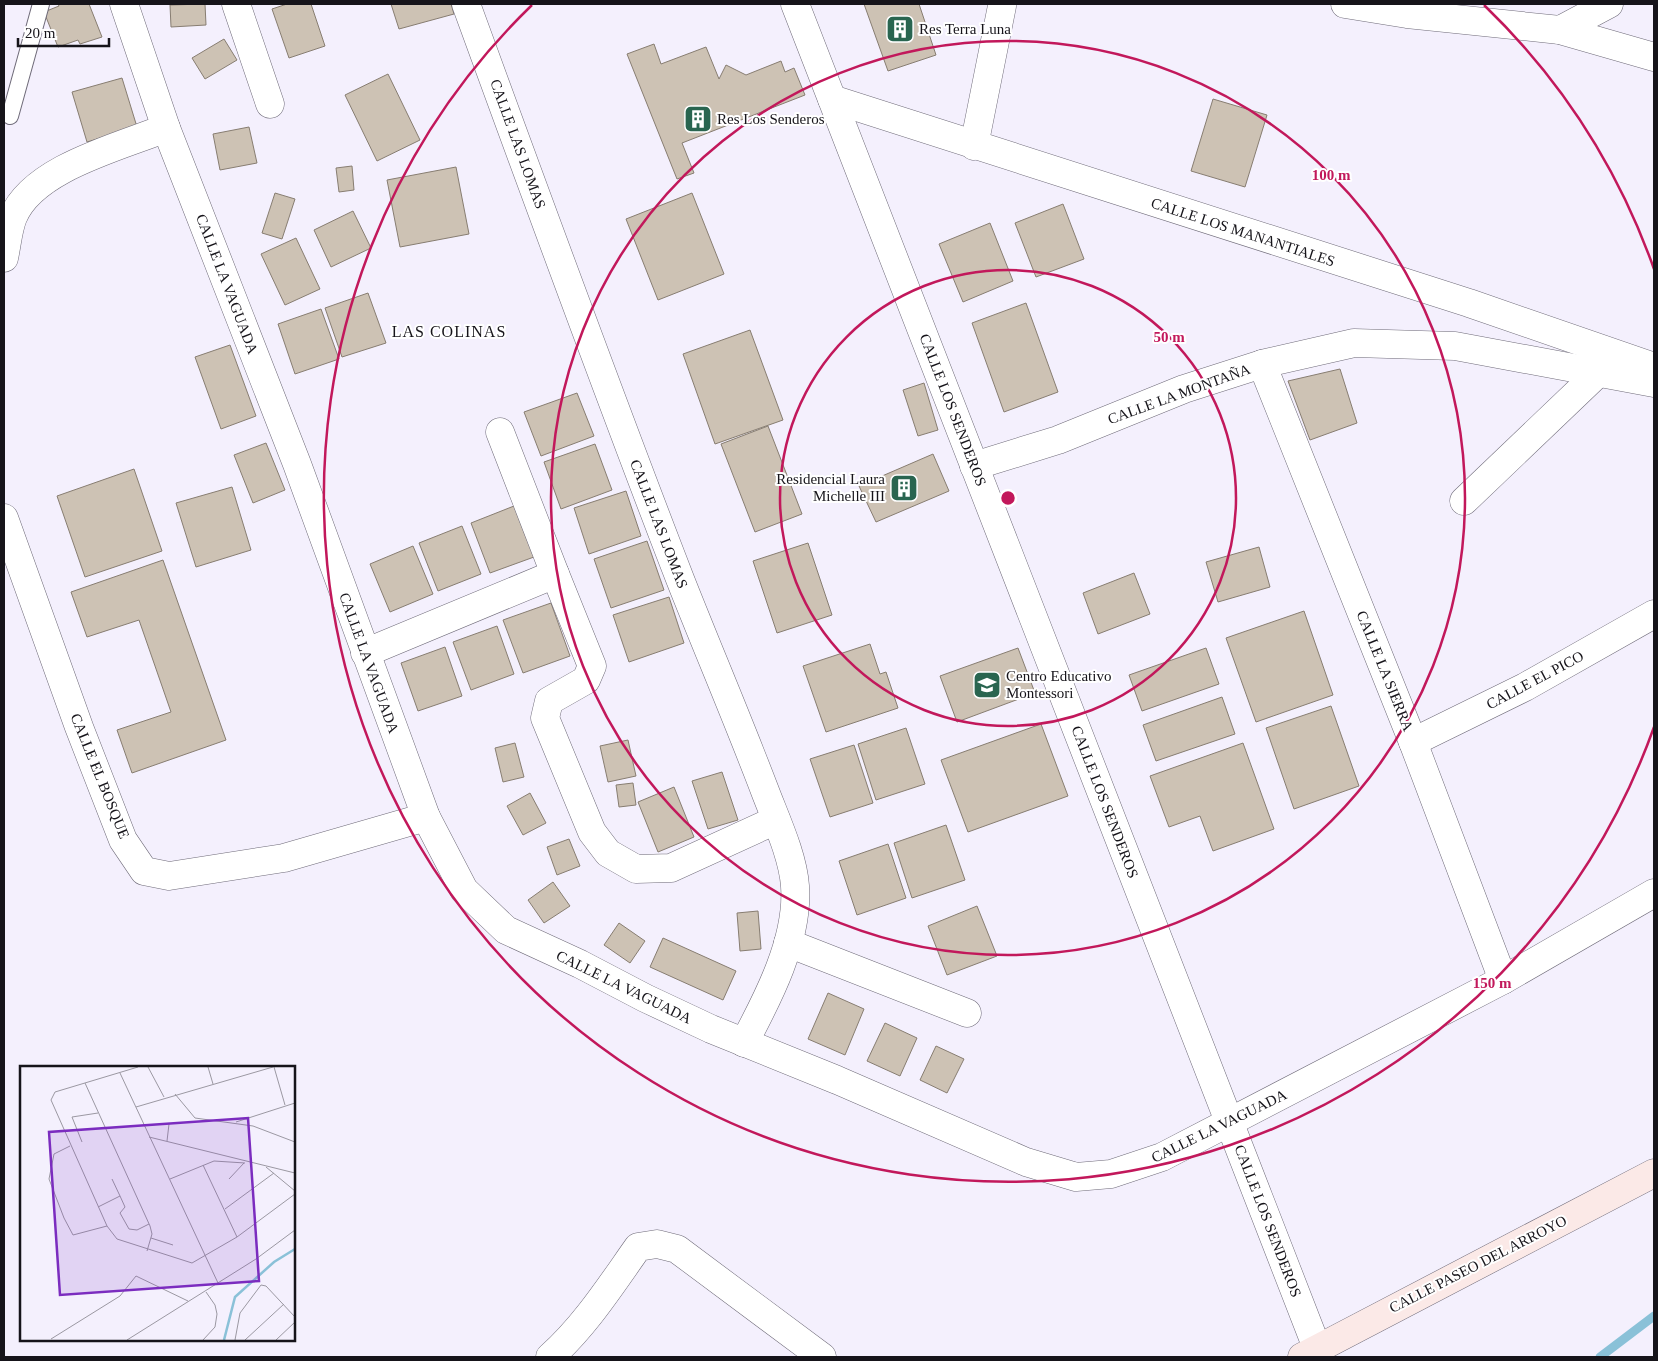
<svg xmlns="http://www.w3.org/2000/svg" width="1658" height="1361" viewBox="0 0 1658 1361" font-family="Georgia,serif">
	<rect width="100%" height="100%" fill="#f4f0fd"/>
	<g fill="none" stroke-linecap="round" stroke-linejoin="round">
		<!-- stream -->
		<polyline stroke="#8ac1d8" stroke-width="9" points="1600,1357 1654,1316"/>
	</g>
	<!-- building -->
	<g fill="#cdc2b4" stroke="#877d71">
		<polygon points="58,4 89,4 102,37 80,44 78,40 58,47 44,12 59,6"/>
		<polygon points="205,4 206,25 171,27 170,5"/>
		<polygon points="287,4 311,4 325,46 289,58 272,9"/>
		<polygon points="391,4 451,4 454,14 399,29"/>
		<polygon points="864,4 919,4 936,55 888,71"/>
		<polygon points="224,39 237,60 205,79 192,58"/>
		<polygon points="654,44 661,64 706,47 719,79 726,65 746,75 781,61 785,72 794,68 805,95 682,143 694,173 677,179 627,54"/>
		<polygon points="388,74 420,140 377,161 345,95"/>
		<polygon points="122,78 137,127 87,142 72,92"/>
		<polygon points="1213,99 1267,115 1245,187 1191,171"/>
		<polygon points="249,127 257,163 220,170 213,134"/>
		<polygon points="352,166 354,190 339,192 336,168"/>
		<polygon points="456,167 469,234 400,247 387,180"/>
		<polygon points="275,193 295,199 282,239 262,233"/>
		<polygon points="692,193 724,274 658,300 626,219"/>
		<polygon points="1063,204 1084,259 1036,277 1015,223"/>
		<polygon points="353,211 371,248 331,267 314,230"/>
		<polygon points="990,223 1013,281 963,302 939,244"/>
		<polygon points="296,238 320,289 285,305 261,254"/>
		<polygon points="368,293 386,343 342,357 325,308"/>
		<polygon points="1026,303 1058,392 1004,412 972,323"/>
		<polygon points="321,309 339,359 295,374 278,324"/>
		<polygon points="750,330 783,420 715,444 683,354"/>
		<polygon points="230,345 256,416 221,429 195,357"/>
		<polygon points="1340,369 1357,423 1310,440 1288,381"/>
		<polygon points="924,383 938,430 918,436 903,390"/>
		<polygon points="577,393 594,436 541,456 524,412"/>
		<polygon points="768,426 802,514 755,532 721,444"/>
		<polygon points="266,443 285,490 253,503 234,455"/>
		<polygon points="595,444 612,490 561,509 544,462"/>
		<polygon points="933,454 949,491 876,522 859,486"/>
		<polygon points="134,469 162,551 85,577 57,496"/>
		<polygon points="232,487 251,550 196,567 176,503"/>
		<polygon points="626,491 641,536 589,554 574,508"/>
		<polygon points="514,506 534,557 490,573 471,523"/>
		<polygon points="462,526 481,574 438,591 419,543"/>
		<polygon points="647,541 664,590 611,608 594,559"/>
		<polygon points="808,543 832,615 777,633 753,561"/>
		<polygon points="413,546 433,594 390,612 370,564"/>
		<polygon points="1259,547 1270,587 1218,602 1206,562"/>
		<polygon points="163,560 226,740 132,773 117,730 171,712 139,620 87,637 71,592"/>
		<polygon points="1134,573 1150,614 1098,634 1083,593"/>
		<polygon points="669,597 684,643 629,662 613,615"/>
		<polygon points="551,603 570,656 523,673 503,620"/>
		<polygon points="1304,611 1333,695 1256,722 1226,638"/>
		<polygon points="497,626 514,674 471,690 453,642"/>
		<polygon points="870,644 880,674 886,672 898,708 826,732 803,666"/>
		<polygon points="445,647 462,696 418,711 401,663"/>
		<polygon points="1018,648 1035,693 957,722 940,676"/>
		<polygon points="1206,648 1219,684 1142,711 1129,675"/>
		<polygon points="1222,697 1235,734 1156,761 1143,725"/>
		<polygon points="1331,706 1359,786 1294,809 1266,728"/>
		<polygon points="1041,724 1068,796 968,832 941,760"/>
		<polygon points="906,728 925,784 876,800 858,744"/>
		<polygon points="628,740 636,776 608,782 600,746"/>
		<polygon points="515,743 524,777 503,782 495,748"/>
		<polygon points="1243,743 1274,829 1213,851 1200,816 1169,827 1150,776"/>
		<polygon points="854,745 873,803 830,817 810,759"/>
		<polygon points="722,772 738,820 708,829 692,781"/>
		<polygon points="633,783 636,805 619,807 616,785"/>
		<polygon points="674,787 694,837 658,852 638,802"/>
		<polygon points="530,793 546,823 523,835 507,806"/>
		<polygon points="946,825 965,880 912,898 894,843"/>
		<polygon points="569,839 580,866 557,875 547,847"/>
		<polygon points="888,844 906,898 857,915 839,861"/>
		<polygon points="553,882 570,906 544,923 528,900"/>
		<polygon points="977,906 997,956 947,975 928,926"/>
		<polygon points="758,911 761,949 740,951 737,913"/>
		<polygon points="619,923 645,941 630,963 604,945"/>
		<polygon points="663,938 736,971 723,1000 650,967"/>
		<polygon points="828,993 864,1009 845,1055 808,1039"/>
		<polygon points="885,1023 917,1038 900,1076 867,1061"/>
		<polygon points="936,1046 964,1059 947,1093 920,1080"/>
	</g>
	<g fill="none" stroke-linecap="round" stroke-linejoin="round">
		<defs>
			<polyline id="service" points="10,116 41,4"/>
			<g id="minor">
				<polyline points="124,4 166,128 297,464 426,817 464,890 506,930 580,964 645,998 711,1029 837,1080 1026,1162 1076,1177 1111,1174 1162,1157 1503,980 1654,893"/>
				<polyline points="236,4 270,104"/>
				<path d="M466 4C536 196 606 388 680 579 708 650 738 720 765 791 776 820 793 856 795 886 799 939 768 998 744 1043"/>
				<polyline points="795,4 1317,1348"/>
				<polyline points="1345,4 1407,14 1560,30 1654,57"/>
				<polyline points="1560,30 1609,4"/>
				<polyline points="832,99 1469,303 1654,367"/>
				<polyline points="974,146 1002,6"/>
				<path d="M4 258C7 245 8 229 13 217 33 168 119 147 166 128"/>
				<polyline points="1262,364 1413,742 1503,980"/>
				<polyline points="500,432 555,574"/>
				<polyline points="974,466 1058,440 1184,389 1262,364 1354,343 1455,346 1654,383"/>
				<polyline points="1464,501 1598,373"/>
				<polyline points="4,518 79,727 123,840 144,871 169,876 284,858 426,817"/>
				<polyline points="365,653 555,574 592,666 586,680 549,701 545,718 592,832 608,853 636,869 671,868 776,820"/>
				<polyline points="1413,742 1525,687 1654,614"/>
				<polyline points="788,943 967,1013"/>
				<path d="M550 1357C585 1326 611 1285 638 1247L657 1244 677 1249 822 1357"/>
			</g>
			<polyline id="secondary" points="1302,1357 1654,1173"/>
		</defs>
		<!-- service casing -->
		<use href="#service" stroke="#6f6b79" stroke-width="18"/>
		<!-- minor casing -->
		<use href="#minor" stroke="#6f6b79" stroke-width="29"/>
		<!-- secondary casing -->
		<use href="#secondary" stroke="#6f6b79" stroke-width="29"/>
		<!-- service -->
		<use href="#service" stroke="#fff" stroke-width="16"/>
		<!-- minor -->
		<use href="#minor" stroke="#fff" stroke-width="28"/>
		<!-- secondary -->
		<use href="#secondary" stroke="#fbe9e7" stroke-width="28"/>
	</g>
	<!-- distance rings -->
	<g fill="none" stroke="#c2185b" stroke-width="2.5">
		<circle cx="1008" cy="498" r="228"/>
		<circle cx="1008" cy="498" r="457"/>
		<path d="M1654 727A685 685 0 1 1 532 5M1484 5A685 685 0 0 1 1654 269"/>
	</g>
	<!-- icons -->
	<defs>
		<symbol id="building-square" viewBox="-11 -11 22 22"><rect x="-9" y="-9" width="18" height="18" rx="4" fill="#296550" stroke="#fff"/><path d="M-4-6H4V6H1V3H-1V6H-4ZM-2.5-4.3h1.7v1.8h-1.7ZM.8-4.3h1.7v1.8H.8ZM-2.5-1h1.7V.8h-1.7ZM.8-1h1.7V.8H.8Z" fill="#fff"/></symbol>
		<symbol id="school-square" viewBox="-11 -11 22 22"><rect x="-9" y="-9" width="18" height="18" rx="4" fill="#296550" stroke="#fff"/><path d="M0-5L7-2L0 1L-7-2ZM-4 1L0 2.5L4 1V4Q0 6-4 4Z" fill="#fff"/></symbol>
	</defs>
	<g fill-rule="evenodd">
		<use href="#building-square" x="884" y="13" width="32" height="32"/>
		<use href="#building-square" x="682" y="103" width="32" height="32"/>
		<use href="#building-square" x="888" y="472" width="32" height="32"/>
		<use href="#school-square" x="971" y="669" width="32" height="32"/>
	</g>
	<g text-anchor="middle" dominant-baseline="central" stroke-width="4" stroke-linejoin="round" paint-order="stroke">
		<!-- poi labels -->
		<g font-size="15" fill="#16141a" stroke="#fff" text-anchor="start">
			<text x="919" y="29">Res Terra Luna</text>
			<text x="717" y="119">Res Los Senderos</text>
			<text x="885" y="479" text-anchor="end">Residencial Laura<tspan x="885" dy="17">Michelle III</tspan></text>
			<text x="1006" y="676">Centro Educativo<tspan x="1006" dy="17">Montessori</tspan></text>
		</g>
		<!-- street labels -->
		<g font-size="15" fill="#16141a" stroke="#fff">
			<text transform="translate(518 144) rotate(70)">CALLE LAS LOMAS</text>
			<text transform="translate(1243 232) rotate(18)">CALLE LOS MANANTIALES</text>
			<text transform="translate(227 284) rotate(69)">CALLE LA VAGUADA</text>
			<text transform="translate(1179 394) rotate(-20)">CALLE LA MONTAÑA</text>
			<text transform="translate(953 410) rotate(69)">CALLE LOS SENDEROS</text>
			<text transform="translate(659 524) rotate(69)">CALLE LAS LOMAS</text>
			<text transform="translate(369 663) rotate(70)">CALLE LA VAGUADA</text>
			<text transform="translate(1385 671) rotate(68)">CALLE LA SIERRA</text>
			<text transform="translate(1535 680) rotate(-28)">CALLE EL PICO</text>
			<text transform="translate(100 776) rotate(68)">CALLE EL BOSQUE</text>
			<text transform="translate(1105 802) rotate(69)">CALLE LOS SENDEROS</text>
			<text transform="translate(624 987) rotate(26)">CALLE LA VAGUADA</text>
			<text transform="translate(1219 1126) rotate(-26)">CALLE LA VAGUADA</text>
			<text transform="translate(1268 1221) rotate(69)">CALLE LOS SENDEROS</text>
			<text transform="translate(1478 1264) rotate(-27)">CALLE PASEO DEL ARROYO</text>
		</g>
		<!-- neighbourhood labels -->
		<g font-size="16" letter-spacing="1" fill="#16141a" stroke="#fff">
			<text x="449" y="331">LAS COLINAS</text>
		</g>
	</g>
	<!-- overview -->
	<g transform="translate(20 1066)">
		<rect width="275" height="275" fill="#f4f0fd"/>
		<path fill="none" stroke="#8ac1d8" stroke-width="2.5" d="M204 274 215 231 254 196 275 183"/>
		<path fill="none" stroke="#9b98a2" stroke-width="1" d="M118 1 35 26 31 34 87 160 97 173 172 197 217 171 275 128M128 1 144 31M188 1 193 18M254 1 265 39M100 7 198 217M65 17 130 160 132 168 127 185M155 28 175 52 233 60 275 76M116 41 253 1M216 56 275 37M129 71 275 107M147 75 149 58M62 76 52 51 78 47M50 80 34 88 29 113 44 152 53 169 87 160M183 99 217 171M246 101 275 125M92 113 100 130M150 113 194 95 225 97M209 113 224 97M78 141 100 130 105 141 100 147 109 163 117 164 129 158M205 143 254 107M131 172 153 179M31 273 100 230 116 210 168 235M107 274 236 193 275 164M183 274 195 261 197 248 195 239 186 226M215 274 220 247 241 219 246 220 275 251M225 274 264 238M256 274 275 256"/>
		<path fill="#7b2cbf" fill-opacity="0.15" stroke="#7b2cbf" stroke-width="2.5" d="M228 52 239 215 40 229 29 66Z"/>
		<rect width="275" height="275" fill="none" stroke="#16141a" stroke-width="2.5"/>
	</g>
	<circle cx="1008" cy="498" r="8" fill="#c2185b" stroke="#fff" stroke-width="2.5"/>
	<g font-size="15" text-anchor="middle" font-weight="bold" fill="#c2185b" stroke="#fff" stroke-width="4" stroke-linejoin="round" paint-order="stroke">
		<text x="1331" y="180">100 m</text>
		<text x="1169" y="342">50 m</text>
		<text x="1492" y="988">150 m</text>
	</g>
	<!-- border -->
	<rect width="1658" height="1361" fill="none" stroke="#16141a" stroke-width="10"/>
	<!-- scale -->
	<path d="M18 38v8h91v-8" fill="none" stroke="#16141a" stroke-width="2.5"/>
	<text x="25" y="38" font-size="15" fill="#16141a" stroke="#ffffff" stroke-width="4" paint-order="stroke">20 m</text>
</svg>
